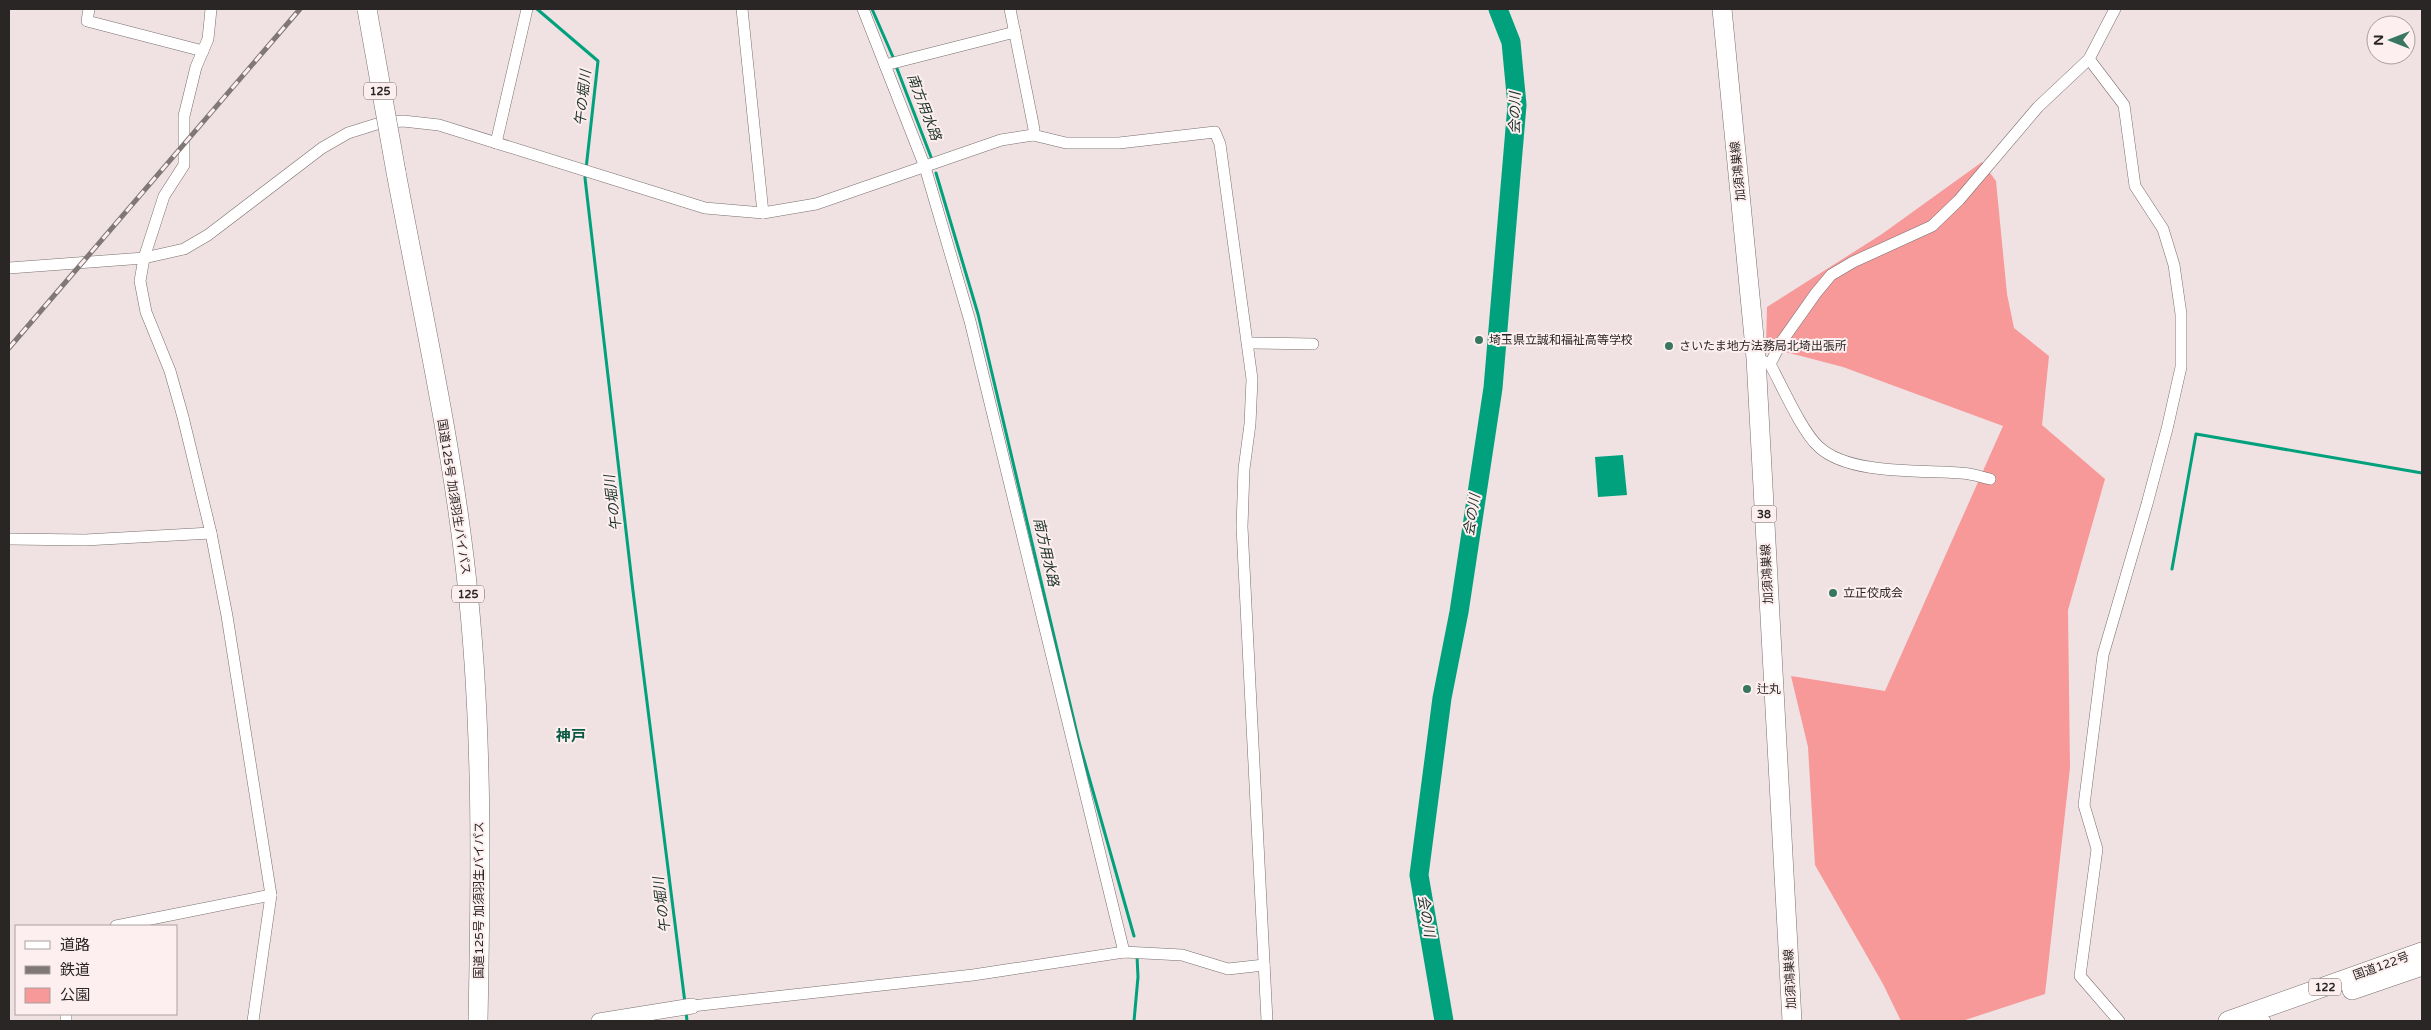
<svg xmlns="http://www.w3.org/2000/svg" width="2431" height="1030" viewBox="0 0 2431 1030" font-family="'Varela Round','Noto Sans JP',sans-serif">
	<rect width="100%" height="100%" fill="#f0e2e2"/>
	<!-- green -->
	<polygon fill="#f79899" points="1982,162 1996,181 2007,294 2014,328 2049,356 2042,425 2105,479 2068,610 2070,768 2045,994 1962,1021 1901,1021 1883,984 1815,865 1808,747 1791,676 1885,691 2003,426 1843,367 1766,347 1767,307 1882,234"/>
	<!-- water -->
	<polygon fill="#00a17c" points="1623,455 1627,495 1598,497 1595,457"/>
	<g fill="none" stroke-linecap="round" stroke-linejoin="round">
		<!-- stream -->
		<g stroke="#00a17c" stroke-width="3">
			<polyline points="537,9 598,61 585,178 633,591 685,1003"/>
			<polyline points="872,9 893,57"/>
			<polyline points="896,66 931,157"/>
			<polyline points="936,173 978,314 1079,742 1134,936"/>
			<polyline points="2172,569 2196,434 2422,473"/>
			<polyline points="686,1012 687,1021"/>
			<polyline points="1134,1021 1138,977 1137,956"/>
		</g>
		<!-- river -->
		<polyline stroke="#00a17c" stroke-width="19" points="1444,1021 1419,875 1442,698 1459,612 1493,388 1517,105 1511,42 1498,9"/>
		<defs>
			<g id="minor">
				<polyline points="89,9 87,21 203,51"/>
				<polyline points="211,9 208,39 196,67 184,116 184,165 164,196 144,258 140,281 146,312 170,371 183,417 211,533 227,616 271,895 253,1021"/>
				<polyline points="742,9 763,213"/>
				<polyline points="863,9 925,167 970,321 1124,952"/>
				<polyline points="1010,9 1034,129 1033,135"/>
				<polyline points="2089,59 2124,105 2135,186 2163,229 2174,265 2181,314 2181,367 2167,429 2147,504 2103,655 2084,805 2097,849 2080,976 2119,1021"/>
				<polyline points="885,65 1015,32"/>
				<polyline points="496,143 527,9"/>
				<polyline points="9,268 144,258 184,249 208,235 322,148 348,133 380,123 403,121 439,125 705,208 763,213 816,204 1001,140 1033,135 1066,143 1119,143 1215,132 1220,144 1252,379 1250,424 1244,469 1242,527 1267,1021"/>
				<polyline points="1249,343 1313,344"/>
				<path d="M1763 361 1770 364C1782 386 1802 432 1819 447 1849 475 1922 470 1960 473 1970 473 1981 477 1990 479"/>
				<polyline points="1770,364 1782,341 1816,293 1831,275 1853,262 1932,226 1959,200 2038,107 2089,59 2115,9"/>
				<polyline points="9,539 85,540 211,533"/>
				<polyline points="116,926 271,895"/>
				<polyline points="692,1006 973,975 1124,952 1182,955 1228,969 1264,965"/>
				<polyline points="66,1014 66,1021"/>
				<polyline points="2264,1021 2265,1021"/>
			</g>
			<polyline id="tertiary" points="599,1021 692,1006"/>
			<polyline id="primary" points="1722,9 1756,358 1792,1021"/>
			<g id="trunk">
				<path d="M396 172C421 306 451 439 466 574 483 722 481 873 478 1021"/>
				<polyline points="2352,990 2422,966"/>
				<polyline points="2228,1021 2422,952"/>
			</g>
		</defs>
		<!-- minor casing -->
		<use href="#minor" stroke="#7a6e6e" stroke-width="12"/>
		<!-- tertiary casing -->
		<use href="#tertiary" stroke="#7a6e6e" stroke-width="16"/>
		<!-- primary casing -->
		<use href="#primary" stroke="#7a6e6e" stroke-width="20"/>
		<!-- trunk casing -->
		<use href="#trunk" stroke="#7a6e6e" stroke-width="20"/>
		<!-- minor -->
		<use href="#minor" stroke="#fff" stroke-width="11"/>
		<!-- tertiary -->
		<use href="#tertiary" stroke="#fff" stroke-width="15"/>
		<!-- primary -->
		<use href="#primary" stroke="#fff" stroke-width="19"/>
		<!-- trunk -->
		<use href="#trunk" stroke="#fff" stroke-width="19"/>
		<defs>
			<polyline id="rail" points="9,348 300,9"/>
		</defs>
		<!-- rail casing -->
		<use href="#rail" stroke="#807777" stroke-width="5"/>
		<!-- rail -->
		<use href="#rail" stroke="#fdefef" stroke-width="3" stroke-dasharray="9" stroke-linecap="butt"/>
		<defs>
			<polyline id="trunk-bridge" points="367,9 396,172"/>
		</defs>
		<!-- trunk-bridge casing -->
		<use href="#trunk-bridge" stroke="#7a6e6e" stroke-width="20" stroke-linecap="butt"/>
		<!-- trunk-bridge -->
		<use href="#trunk-bridge" stroke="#fff" stroke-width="19"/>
	</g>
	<!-- markers -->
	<g fill="#397662" stroke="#fdefef" stroke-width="2">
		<circle cx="1479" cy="340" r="5"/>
		<circle cx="1669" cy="346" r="5"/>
		<circle cx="1833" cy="593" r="5"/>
		<circle cx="1747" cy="689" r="5"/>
	</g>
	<g text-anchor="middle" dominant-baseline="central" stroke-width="4" stroke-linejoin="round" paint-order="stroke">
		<!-- shield labels -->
		<g fill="#fdefef" stroke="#6a6262" stroke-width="1">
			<rect x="364" y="82.5" width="32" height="17" rx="4"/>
			<rect x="1751.5" y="505.5" width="25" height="17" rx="4"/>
			<rect x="452" y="585.5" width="32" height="17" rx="4"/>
			<rect x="2309" y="978.5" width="32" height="17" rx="4"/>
		</g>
		<g font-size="11" font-weight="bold" fill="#2b2626">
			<text x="380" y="91">125</text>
			<text x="1764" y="514">38</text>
			<text x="468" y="594">125</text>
			<text x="2325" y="987">122</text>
		</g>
		<!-- street labels -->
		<g font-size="12" fill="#2b2626" stroke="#fdefef">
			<text transform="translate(1738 171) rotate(-96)">加須鴻巣線</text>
			<text transform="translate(454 497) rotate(81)">国道125号 加須羽生バイパス</text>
			<text transform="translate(1767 574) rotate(-93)">加須鴻巣線</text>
			<text transform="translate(479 900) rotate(-90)">国道125号 加須羽生バイパス</text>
			<text transform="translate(2381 966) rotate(-20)">国道122号</text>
			<text transform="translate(1790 979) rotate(-93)">加須鴻巣線</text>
		</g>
		<!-- poi labels -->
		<g font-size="12" fill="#2b2626" stroke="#fdefef" text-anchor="start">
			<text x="1489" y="340">埼玉県立誠和福祉高等学校</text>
			<text x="1679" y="346">さいたま地方法務局北埼出張所</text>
			<text x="1843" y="593">立正佼成会</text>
			<text x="1757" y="689">辻丸</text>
		</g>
		<!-- water labels -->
		<g font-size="14" font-style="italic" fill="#1b3129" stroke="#fdefef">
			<text transform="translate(583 98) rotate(-84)">午の堀川</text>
			<text transform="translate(924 107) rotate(69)">南方用水路</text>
			<text transform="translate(1515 113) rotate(-89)">会の川</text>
			<text transform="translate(613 503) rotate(-97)">午の堀川</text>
			<text transform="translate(1472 515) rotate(-81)">会の川</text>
			<text transform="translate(1046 552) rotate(77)">南方用水路</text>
			<text transform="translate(662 905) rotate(-97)">午の堀川</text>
			<text transform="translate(1426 916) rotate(80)">会の川</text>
		</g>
		<!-- quarter labels -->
		<g font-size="15" font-weight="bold" fill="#075944" stroke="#fdefef">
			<text x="571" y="736">神戸</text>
		</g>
	</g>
	<!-- border -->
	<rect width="2431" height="1030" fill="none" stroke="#2b2626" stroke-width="20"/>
	<!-- legend -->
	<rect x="15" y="925" width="162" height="90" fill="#fdefef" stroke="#a99f9f"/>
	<rect x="25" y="941" width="25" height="8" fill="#ffffff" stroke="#a99f9f"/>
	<text x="60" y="950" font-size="15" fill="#2b2626">道路</text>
	<rect x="25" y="966" width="25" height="8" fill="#807777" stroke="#a99f9f"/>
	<text x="60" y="975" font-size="15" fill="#2b2626">鉄道</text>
	<rect x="25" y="988" width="25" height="15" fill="#f79899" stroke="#a99f9f"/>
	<text x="60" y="1000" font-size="15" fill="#2b2626">公園</text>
	<!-- north arrow -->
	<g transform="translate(2391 40) rotate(270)"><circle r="24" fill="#fdefef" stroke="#a99f9f"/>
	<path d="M0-4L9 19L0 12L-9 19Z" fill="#397662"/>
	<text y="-8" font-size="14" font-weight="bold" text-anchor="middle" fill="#2b2626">N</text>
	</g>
</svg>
